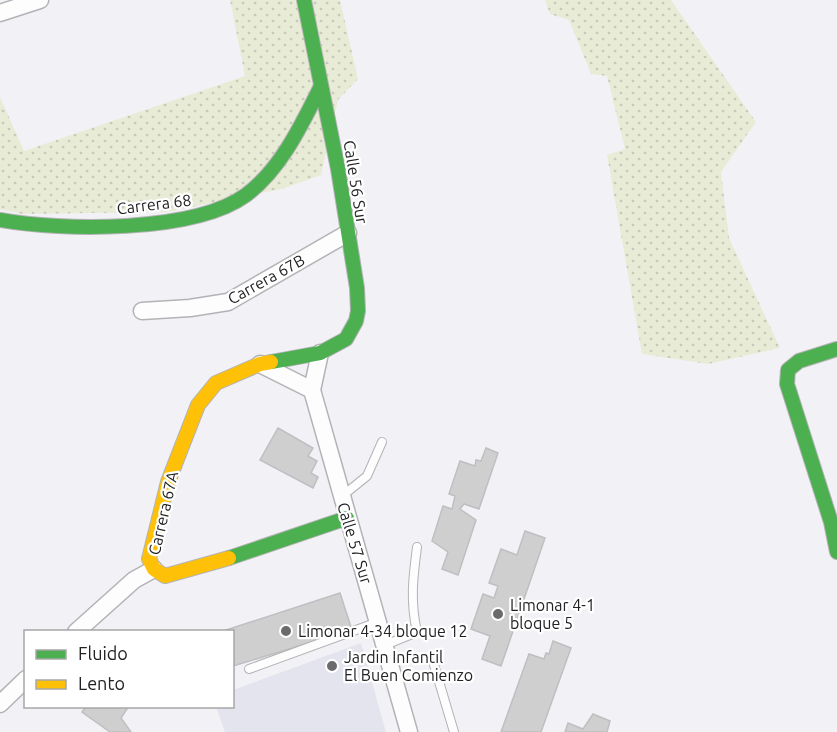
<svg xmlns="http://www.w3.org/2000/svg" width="837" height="732" viewBox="0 0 837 732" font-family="Ubuntu,sans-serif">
	<defs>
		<pattern id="green-dots" width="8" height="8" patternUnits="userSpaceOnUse" patternTransform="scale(1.5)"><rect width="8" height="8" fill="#e8ecd6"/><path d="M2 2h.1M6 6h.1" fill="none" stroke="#c7cab8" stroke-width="1.8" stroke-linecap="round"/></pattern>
	</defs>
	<rect width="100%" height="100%" fill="#f2f2f6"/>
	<!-- built -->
	<polygon fill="#e4e4ef" points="361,643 386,732 225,732 216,707 232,706 233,690"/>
	<!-- green -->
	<g fill="url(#green-dots)">
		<polygon points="230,0 340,0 358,79 338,100 321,175 282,189 167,212 22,214 0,209 0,97 24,151 245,76"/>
		<polygon points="545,0 671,0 756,122 721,172 729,238 780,348 708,364 642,354 607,155 625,149 607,76 591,74 569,20 550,14"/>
	</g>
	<!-- building -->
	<g fill="#d0cfd0" stroke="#bfbec0" stroke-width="1.5">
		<polygon points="278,428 313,448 308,456 317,461 311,473 318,477 313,488 260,460"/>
		<polygon points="486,448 498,453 479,509 464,504 460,509 476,520 458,575 442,569 448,552 432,541 443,506 452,509 455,496 449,494 460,461 475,466 476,460 481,461"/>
		<polygon points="525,531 545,538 501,666 482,659 490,636 471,629 483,594 494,598 498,586 489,583 501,549 517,555"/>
		<polygon points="340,593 352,630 233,666 232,632 220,632"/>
		<polygon points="553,641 571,648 541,732 501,732 529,654 544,659 546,653 549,654"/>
		<polygon points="86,706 129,706 121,718 131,732 110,732 82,712"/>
		<polygon points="593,714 610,721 607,732 565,732 568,723 583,729"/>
	</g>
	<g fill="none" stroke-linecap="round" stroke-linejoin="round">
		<defs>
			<g id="lane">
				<polyline points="341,497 367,476 382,442"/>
				<path d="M385 645 417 632C410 601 413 578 417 547"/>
				<polyline points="432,658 454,732"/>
				<polyline points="249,669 378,622"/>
			</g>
			<g id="street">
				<polyline points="0,13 40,0"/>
				<polyline points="142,311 190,308 228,302 348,233"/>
				<polyline points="320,353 312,390 409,732"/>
				<polyline points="260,364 312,390"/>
				<polyline points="76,632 134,580 154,569"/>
				<polyline points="0,704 26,679"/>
			</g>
			<g id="fast">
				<path d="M0 220C62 231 194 233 246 195 281 169 302 124 321 86"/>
				<polyline points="837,349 799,361 788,370 787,384 831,522 837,552"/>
				<polyline points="271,362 320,353 346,339 356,321 358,311 357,288 338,169 304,0"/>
				<polyline points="229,558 347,518"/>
			</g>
			<polyline id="slow" points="229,558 165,576 154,569 149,559 168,482 198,405 216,383 260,364 271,362"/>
		</defs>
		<!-- lane casing -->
		<use href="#lane" stroke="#b3b3b6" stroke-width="10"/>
		<!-- street casing -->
		<use href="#street" stroke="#b3b3b6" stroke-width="19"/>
		<!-- fast casing -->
		<use href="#fast" stroke="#b3b3b6" stroke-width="16"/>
		<!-- slow casing -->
		<use href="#slow" stroke="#b3b3b6" stroke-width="16"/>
		<!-- lane -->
		<use href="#lane" stroke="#fdfdfe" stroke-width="8"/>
		<!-- street -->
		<use href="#street" stroke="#fdfdfe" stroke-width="16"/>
		<!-- fast -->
		<use href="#fast" stroke="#4caf50" stroke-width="14"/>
		<!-- slow -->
		<use href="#slow" stroke="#ffc107" stroke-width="14"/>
	</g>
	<!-- markers -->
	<g fill="#6b6b6e" stroke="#fff" stroke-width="2">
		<circle cx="498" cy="614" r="6"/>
		<circle cx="286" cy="631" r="6"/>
		<circle cx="332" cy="666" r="6"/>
	</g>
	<g text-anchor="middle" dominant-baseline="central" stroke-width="4.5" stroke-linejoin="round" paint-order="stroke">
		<!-- street labels -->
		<g font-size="16" fill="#222224" stroke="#fff">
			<text transform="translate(356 182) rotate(81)">Calle 56 Sur</text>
			<text transform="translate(154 204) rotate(-7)">Carrera 68</text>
			<text transform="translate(266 279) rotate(-29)">Carrera 67B</text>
			<text transform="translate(163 513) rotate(-77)">Carrera 67A</text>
			<text transform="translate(355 543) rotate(73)">Calle 57 Sur</text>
		</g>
		<!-- poi labels -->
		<g font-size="16" fill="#222224" stroke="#fff" text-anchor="start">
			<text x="510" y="605">Limonar 4-1<tspan x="510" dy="18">bloque 5</tspan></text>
			<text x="298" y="631">Limonar 4-34 bloque 12</text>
			<text x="344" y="657">Jardin Infantil<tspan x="344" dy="18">El Buen Comienzo</tspan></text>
		</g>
	</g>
	<!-- legend -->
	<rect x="24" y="630" width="210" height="78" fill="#ffffff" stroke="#a7a7a7" stroke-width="1.5"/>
	<rect x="36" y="650" width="30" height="9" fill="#4caf50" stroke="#a7a7a7" stroke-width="1.5"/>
	<text x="78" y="660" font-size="18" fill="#222224">Fluido</text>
	<rect x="36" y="680" width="30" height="9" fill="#ffc107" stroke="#a7a7a7" stroke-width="1.5"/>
	<text x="78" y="690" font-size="18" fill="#222224">Lento</text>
</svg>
